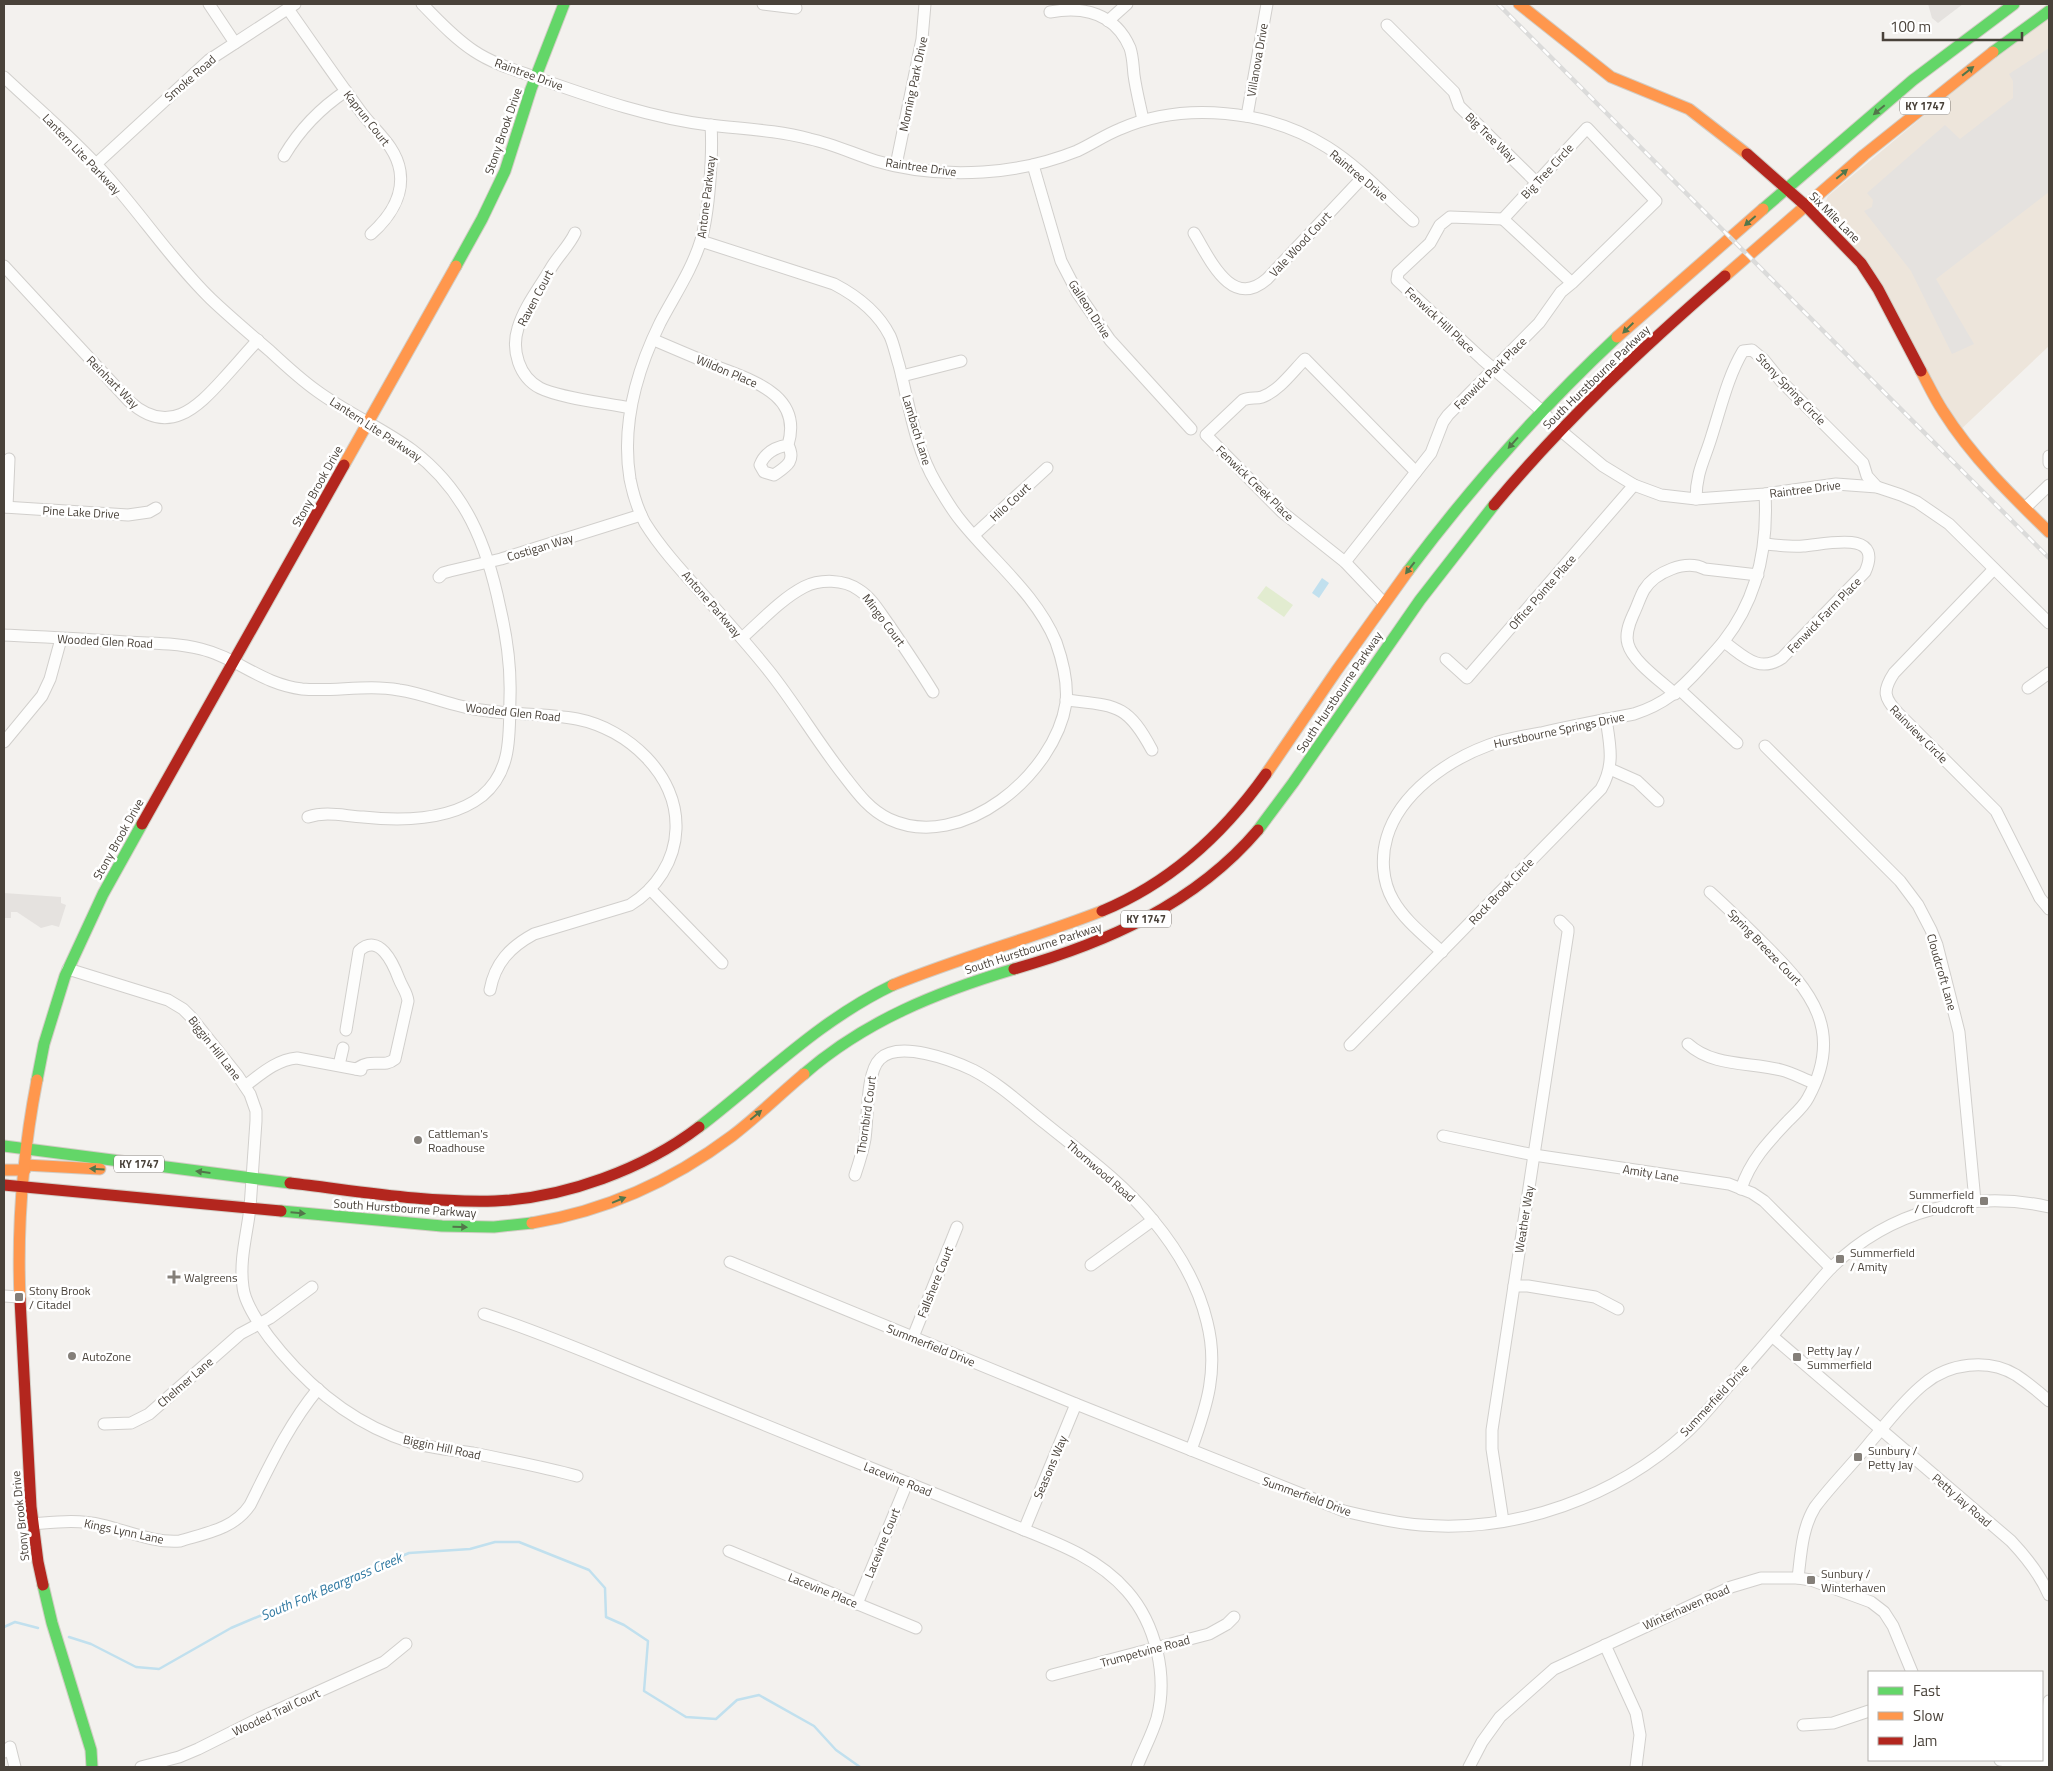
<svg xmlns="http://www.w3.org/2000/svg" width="2053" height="1771" viewBox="0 0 2053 1771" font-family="'Titillium Web',sans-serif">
	<rect width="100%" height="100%" fill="#f3f1ee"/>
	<!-- commercial -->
	<polygon fill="#ede5db" points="2049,11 2049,346 1957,433 1913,356 1836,235 1826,210 1826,201 1828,196"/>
	<!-- green -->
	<polygon fill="#e2ecd0" points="1266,586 1293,605 1284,617 1257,598"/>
	<!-- parking -->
	<g fill="#e5e2df">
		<polygon points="1928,4 1963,4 1938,23 1932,18"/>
		<polygon points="2049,48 2049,192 1936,279 1974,344 1952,354 1911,271 1864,211 1872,207 1873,200 1867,193 1945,125 1960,139 2013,98 2013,81 2009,74"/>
		<polygon points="4,893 61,897 61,903 66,905 59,927 52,925 41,928 17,912 11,912 11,918 4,918"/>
	</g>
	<!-- water -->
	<polygon fill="#c1e0ee" points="1322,578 1329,583 1319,598 1312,593"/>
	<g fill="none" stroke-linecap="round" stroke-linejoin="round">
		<!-- stream -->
		<g stroke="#c1e0ee" stroke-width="2.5">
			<polyline points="4,1627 15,1622 38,1628"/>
			<polyline points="69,1637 91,1644 136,1667 159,1669 231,1628 409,1553 470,1549 495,1542 519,1542 589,1570 605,1588 606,1617 624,1625 648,1641 644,1691 686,1717 716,1719 737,1700 759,1695 814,1726 836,1750 860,1767"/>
		</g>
		<defs>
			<g id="street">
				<polyline points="209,4 235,43"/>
				<path d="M422 4C438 20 454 38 474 51 495 65 519 71 543 80 597 99 652 118 709 125 743 129 776 130 810 139 833 144 854 154 876 161 909 171 949 174 983 172 1015 170 1047 163 1077 151 1092 144 1105 135 1120 129 1184 101 1269 110 1327 147 1359 167 1385 196 1413 221"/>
				<polyline points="763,4 796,8"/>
				<path d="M288 9C312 43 336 78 361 112 375 131 396 146 400 171 404 196 389 218 371 234"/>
				<path d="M1050 12C1083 6 1115 13 1130 48 1133 57 1133 66 1134 75 1136 90 1140 105 1143 120"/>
				<polyline points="1108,21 1127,4"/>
				<polyline points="1387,25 1454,92 1459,106 1536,182"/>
				<path d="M4 77C38 109 74 139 105 174 142 215 172 261 211 299 230 317 250 334 270 351 285 365 300 379 317 391 347 413 382 428 412 450 466 491 487 545 500 608 507 638 511 667 510 697 509 733 513 770 482 796 450 821 401 821 363 817 344 816 326 811 308 817"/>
				<polyline points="1247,116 1267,4"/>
				<path d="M284 156C300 129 319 109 346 91"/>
				<polyline points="96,164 209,60 295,4"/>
				<polyline points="896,165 922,39 925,4"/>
				<polyline points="1033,165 1061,261 1077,292 1110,340 1191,429"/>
				<polyline points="1503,219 1450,217 1440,225 1430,243 1398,273 1397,280 1482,359 1542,411 1560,430 1603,466 1634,485 1661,495 1696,499 1765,494 1836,484 1877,487 1901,495 1917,502 1949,524 2049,623"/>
				<path d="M575 233C569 246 558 256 551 268 540 287 524 307 518 328 511 350 519 377 540 388 560 398 606 403 630 408"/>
				<path d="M1194 233C1210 259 1231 310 1267 279L1364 176"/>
				<path d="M701 241 834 284C857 296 878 312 890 336 894 345 896 356 899 365 909 404 915 448 936 483 944 496 951 509 961 521 993 561 1036 594 1056 642 1062 659 1068 684 1066 703 1055 774 962 853 889 819 870 810 858 794 845 777 818 743 796 705 769 671 746 642 722 616 698 589 679 568 660 547 645 523 638 510 633 494 630 479 621 424 636 372 660 323 674 296 692 270 701 240 709 213 713 154 711 125"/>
				<path d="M4 266 129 401C168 437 197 408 224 378 235 366 246 353 258 340"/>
				<path d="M654 340C675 349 696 358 718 367 753 381 803 395 788 445 776 447 765 452 760 465L764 472 774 475C787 466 796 461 788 445"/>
				<polyline points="902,376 961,361"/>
				<polyline points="2049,456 2049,463"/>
				<path d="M1696 499C1696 472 1705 459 1712 435 1721 407 1728 376 1743 351L1752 350 1764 360 1781 381 1863 463 1867 476 1877 487"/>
				<polyline points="4,507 128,515 149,512 156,508"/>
				<polyline points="7,507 9,459"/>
				<polyline points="2025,508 2049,485"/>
				<polyline points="974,535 1047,468"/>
				<polyline points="1345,562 1431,453 1443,422 1448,415 1539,323 1561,292 1572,283 1656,201 1587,128 1503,219 1572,283"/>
				<path d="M1994 569 1894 673C1882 691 1884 698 1898 713L1996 811 2040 898 2049 909"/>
				<polyline points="439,577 443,573 450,571 501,559 641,515"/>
				<path d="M1383 602 1345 562 1282 512 1206 435 1243 400C1250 397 1256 399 1262 397 1279 391 1293 371 1305 359L1416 472"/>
				<path d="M4 635C44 637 85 639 126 642 151 643 177 643 201 649 238 658 261 684 302 689 334 692 367 684 399 690 427 694 453 707 481 710 512 715 546 713 577 719 628 729 678 775 676 829 675 861 656 889 630 905L534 934C510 947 495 963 490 990"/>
				<path d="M742 638C761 621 781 599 804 587 820 579 844 579 859 590 872 598 880 613 889 625 904 647 919 669 933 692"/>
				<path d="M1724 642C1743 655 1758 674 1782 658L1865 572C1885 528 1823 545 1803 546 1790 547 1777 545 1764 544"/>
				<polyline points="1446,659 1467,678 1634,485"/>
				<polyline points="2028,688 2049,673"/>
				<polyline points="1680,690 1737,743"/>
				<path d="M1675 694C1661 681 1633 662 1628 644 1625 634 1629 624 1633 615 1637 607 1640 597 1644 590 1655 572 1686 559 1705 569L1758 575"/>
				<path d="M1066 700C1116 706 1127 703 1152 750"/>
				<polyline points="4,742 42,696 50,679 61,639"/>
				<polyline points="1765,746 1900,881 1918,905 1931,930 1937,945 1959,1032 1975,1201"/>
				<polyline points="1610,769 1637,781 1658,801"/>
				<polyline points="650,889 722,963"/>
				<path d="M1710 892C1729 909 1747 927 1765 945 1811 991 1845 1031 1808 1098 1804 1106 1795 1114 1788 1121 1768 1142 1750 1161 1741 1189"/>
				<path d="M1442 952C1425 936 1404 920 1393 900 1382 881 1381 857 1387 837 1400 793 1448 760 1489 745 1505 739 1523 736 1541 733 1572 726 1603 720 1634 714 1665 704 1680 690 1701 667 1709 658 1717 650 1724 641 1757 599 1768 547 1765 494"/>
				<path d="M68 969 168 1000 183 1009 191 1017 238 1076 250 1094 256 1111V1121C254 1150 252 1179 250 1208 247 1234 239 1261 243 1287 245 1307 268 1337 281 1352 315 1392 359 1426 410 1442 430 1448 452 1450 473 1453 508 1460 543 1467 577 1476"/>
				<path d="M346 1030 359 951C379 932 393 963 399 979 402 987 407 992 408 1001L395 1059C383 1069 373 1057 356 1069"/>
				<path d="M1688 1044C1713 1067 1751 1062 1781 1070 1793 1073 1803 1079 1814 1083"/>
				<path d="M1350 1045 1601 789C1615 765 1610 745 1606 719"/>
				<polyline points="339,1065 343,1048"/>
				<path d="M245 1086C261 1074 276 1060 297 1058L361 1070"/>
				<polyline points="1443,1136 1534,1155 1729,1184 1752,1193 1764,1201 1831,1268"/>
				<path d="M855 1175C859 1163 863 1151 865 1139 868 1119 866 1072 880 1059 899 1040 952 1060 973 1070 1000 1084 1022 1105 1046 1124 1083 1154 1122 1182 1152 1219 1177 1249 1198 1284 1207 1322 1219 1369 1207 1406 1191 1450"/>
				<path d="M730 1262 1076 1404 1344 1511C1369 1517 1395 1523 1421 1525 1517 1533 1616 1497 1687 1432 1703 1417 1717 1399 1731 1383 1755 1356 1778 1329 1802 1301 1812 1290 1821 1278 1832 1267 1889 1211 1971 1189 2049 1207"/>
				<polyline points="1091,1265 1153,1220"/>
				<polyline points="1514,1286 1528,1286 1595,1297 1618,1309"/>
				<polyline points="4,1296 19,1297"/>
				<path d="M484 1314C540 1332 593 1355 647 1377 722 1407 796 1438 871 1468 914 1485 957 1503 1000 1520 1045 1539 1094 1553 1127 1591 1156 1624 1168 1676 1157 1718 1152 1735 1143 1751 1137 1767"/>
				<path d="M1772 1336 2011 1541C2027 1558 2040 1574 2049 1595"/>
				<polyline points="913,1337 957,1227"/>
				<polyline points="104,1424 131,1423 149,1414 240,1334 270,1318 312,1287"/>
				<polyline points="1503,1521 1492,1449 1492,1430 1568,932 1568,929 1560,921"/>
				<path d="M33 1524C56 1522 78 1519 102 1525 128 1531 153 1543 180 1541 206 1533 234 1529 250 1505 270 1465 289 1424 318 1389"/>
				<polyline points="1024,1530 1076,1404"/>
				<polyline points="729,1551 916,1628"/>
				<path d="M1798 1578C1801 1553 1802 1528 1815 1507 1833 1483 1854 1463 1872 1440 1889 1421 1904 1400 1924 1384 1949 1363 1988 1358 2016 1375 2028 1383 2039 1392 2049 1401"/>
				<polyline points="857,1604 907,1483"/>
				<polyline points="1605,1645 1636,1713 1640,1735 1636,1767"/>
				<polyline points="1052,1675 1209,1634 1227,1624 1234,1617"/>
				<polyline points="1803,1725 1833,1723 1869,1711"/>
				<polyline points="4,1752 10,1747 15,1767"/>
				<polyline points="2000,1760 2048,1767"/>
				<polyline points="141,1767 179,1757 198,1749 260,1718 384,1662 406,1644"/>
				<polyline points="1469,1767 1482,1742 1500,1717 1554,1669 1731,1587 1761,1578 1798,1578 1811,1580 1871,1602 1884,1612 1893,1626 1912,1672"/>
				<polyline points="2044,1767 2044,1754 2049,1701"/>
			</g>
			<g id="fast">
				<polyline points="1993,52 2049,11"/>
				<polyline points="1763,209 1913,80 2014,4"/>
				<polyline points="456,266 482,219 505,171 531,89 564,4"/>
				<path d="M1408 571C1471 487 1540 409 1617 337"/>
				<polyline points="1258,830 1293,783 1420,600 1494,505"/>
				<path d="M804 1074C865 1021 937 992 1014 969"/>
				<polyline points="37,1080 44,1044 65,976 103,894 142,824"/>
				<path d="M699 1127C764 1077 818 1021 893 985"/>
				<polyline points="4,1146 290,1183"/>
				<polyline points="281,1211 442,1226 494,1227 532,1223"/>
				<polyline points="43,1585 52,1623 91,1750 92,1767"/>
			</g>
			<g id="slow">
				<polyline points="1519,4 1611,77 1689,109 1747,154"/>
				<polyline points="1725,276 1864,155 1993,52"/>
				<polyline points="1617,337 1763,209"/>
				<path d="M1921 371C1928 384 1935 399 1943 411 1972 457 2011 495 2049 532"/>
				<polyline points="344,465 456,266"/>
				<polyline points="1266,774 1337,670 1408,571"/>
				<path d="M893 985C961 957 1033 938 1102 911"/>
				<polyline points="25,1165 100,1169"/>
				<polyline points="4,1170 25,1170"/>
				<path d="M532 1223C605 1211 672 1181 732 1136 757 1117 780 1094 804 1074"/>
				<path d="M20 1299C17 1227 23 1152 37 1080"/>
			</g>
			<g id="jam">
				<polyline points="1747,154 1805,205 1861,263 1878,289 1921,371"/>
				<path d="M1494 505C1564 421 1643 347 1725 276"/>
				<polyline points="142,824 344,465"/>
				<path d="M1102 911C1170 883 1224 833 1266 774"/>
				<path d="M1014 969C1106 943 1195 904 1258 830"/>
				<path d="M290 1183C358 1191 426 1203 495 1201 565 1198 644 1169 699 1127"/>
				<polyline points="4,1185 281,1211"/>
				<polyline points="20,1299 31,1507 38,1562 43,1585"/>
			</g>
		</defs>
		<!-- street casing -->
		<use href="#street" stroke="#d1cfcc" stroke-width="13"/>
		<!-- fast casing -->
		<use href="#fast" stroke="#d2cdc5" stroke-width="13"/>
		<!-- slow casing -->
		<use href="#slow" stroke="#d2cdc5" stroke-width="13"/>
		<!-- jam casing -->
		<use href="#jam" stroke="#d2cdc5" stroke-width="13"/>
		<!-- street -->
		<use href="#street" stroke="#fdfdfc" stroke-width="11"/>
		<!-- fast -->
		<use href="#fast" stroke="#63d668" stroke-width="11"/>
		<!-- slow -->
		<use href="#slow" stroke="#ff974d" stroke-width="11"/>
		<!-- jam -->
		<use href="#jam" stroke="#b3261e" stroke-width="11"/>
		<defs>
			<polyline id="rail" points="1498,4 2049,558"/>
		</defs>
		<!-- rail casing -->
		<use href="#rail" stroke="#dbdbda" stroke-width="4.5"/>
		<!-- rail -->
		<use href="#rail" stroke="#fff" stroke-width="2.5" stroke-dasharray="8" stroke-linecap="butt"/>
	</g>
	<!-- one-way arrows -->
	<defs><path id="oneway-solid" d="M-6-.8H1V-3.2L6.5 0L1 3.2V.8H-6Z" transform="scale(1.25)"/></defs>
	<g fill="#52764a">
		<use href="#oneway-solid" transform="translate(1968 71) rotate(-38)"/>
		<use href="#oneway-solid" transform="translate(1879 110) rotate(140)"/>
		<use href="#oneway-solid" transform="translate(1842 174) rotate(-40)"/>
		<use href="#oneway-solid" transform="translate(1750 221) rotate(139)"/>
		<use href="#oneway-solid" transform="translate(1628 328) rotate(136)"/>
		<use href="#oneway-solid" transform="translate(1513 443) rotate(132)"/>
		<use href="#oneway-solid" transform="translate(1410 568) rotate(128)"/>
		<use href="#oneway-solid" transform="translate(756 1115) rotate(-40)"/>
		<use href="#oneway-solid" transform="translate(97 1169) rotate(-177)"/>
		<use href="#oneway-solid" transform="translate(203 1172) rotate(-173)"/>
		<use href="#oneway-solid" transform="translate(619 1200) rotate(-22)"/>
		<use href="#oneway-solid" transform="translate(298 1213) rotate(5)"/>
		<use href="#oneway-solid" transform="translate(460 1227) rotate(1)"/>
	</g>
	<!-- markers -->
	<g fill="#847f79" stroke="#fff" stroke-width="2">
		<circle cx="418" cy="1140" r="5"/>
		<rect x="1979" y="1196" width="10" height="10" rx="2.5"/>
		<rect x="1835" y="1254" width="10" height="10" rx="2.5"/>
		<path d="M171.5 1269.5h5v5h5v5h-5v5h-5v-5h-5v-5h5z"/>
		<rect x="14" y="1292" width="10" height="10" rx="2.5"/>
		<circle cx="72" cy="1356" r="5"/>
		<rect x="1792" y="1352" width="10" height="10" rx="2.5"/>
		<rect x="1853" y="1452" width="10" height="10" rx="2.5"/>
		<rect x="1806" y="1575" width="10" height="10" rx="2.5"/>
	</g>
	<g text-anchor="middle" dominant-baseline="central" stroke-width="5" stroke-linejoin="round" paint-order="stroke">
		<!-- shield labels -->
		<g fill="#fff" stroke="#807b75" stroke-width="1">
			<rect x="1900" y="97.5" width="50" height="17" rx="4"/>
			<rect x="1121" y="910.5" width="50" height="17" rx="4"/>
			<rect x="114" y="1155.5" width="50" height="17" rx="4"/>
		</g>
		<g font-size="11" font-weight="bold" fill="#49423a">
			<text x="1925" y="106">KY 1747</text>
			<text x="1146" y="919">KY 1747</text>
			<text x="139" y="1164">KY 1747</text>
		</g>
		<!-- street labels -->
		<g font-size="12" fill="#49423a" stroke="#fff">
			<text transform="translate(1257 60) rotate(-80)">Villanova Drive</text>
			<text transform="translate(529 74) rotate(20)">Raintree Drive</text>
			<text transform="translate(190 78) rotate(-41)">Smoke Road</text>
			<text transform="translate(913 84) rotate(-78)">Morning Park Drive</text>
			<text transform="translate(367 118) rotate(52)">Kaprun Court</text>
			<text transform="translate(503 131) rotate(-71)">Stony Brook Drive</text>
			<text transform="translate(1491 137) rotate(44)">Big Tree Way</text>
			<text transform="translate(82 154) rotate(46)">Lantern Lite Parkway</text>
			<text transform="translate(921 167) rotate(8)">Raintree Drive</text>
			<text transform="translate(1547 171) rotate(-47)">Big Tree Circle</text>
			<text transform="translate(1359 175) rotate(40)">Raintree Drive</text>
			<text transform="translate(706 197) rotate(-83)">Antone Parkway</text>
			<text transform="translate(1835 217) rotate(45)">Six Mile Lane</text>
			<text transform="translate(1300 244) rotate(-47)">Vale Wood Court</text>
			<text transform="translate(535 298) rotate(-62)">Raven Court</text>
			<text transform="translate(1090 309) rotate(57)">Galleon Drive</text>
			<text transform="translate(1440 320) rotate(43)">Fenwick Hill Place</text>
			<text transform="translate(727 371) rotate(23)">Wildon Place</text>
			<text transform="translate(1490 373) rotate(-45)">Fenwick Park Place</text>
			<text transform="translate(1596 377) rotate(-44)">South Hurstbourne Parkway</text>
			<text transform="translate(113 382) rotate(45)">Reinhart Way</text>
			<text transform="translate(1791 389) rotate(46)">Stony Spring Circle</text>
			<text transform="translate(376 429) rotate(33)">Lantern Lite Parkway</text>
			<text transform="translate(917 430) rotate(73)">Lambach Lane</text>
			<text transform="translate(1255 483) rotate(44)">Fenwick Creek Place</text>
			<text transform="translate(317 486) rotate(-61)">Stony Brook Drive</text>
			<text transform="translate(1805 489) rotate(-7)">Raintree Drive</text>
			<text transform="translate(1010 502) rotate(-43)">Hilo Court</text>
			<text transform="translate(81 512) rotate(3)">Pine Lake Drive</text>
			<text transform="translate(540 547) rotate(-17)">Costigan Way</text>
			<text transform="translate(1542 592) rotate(-49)">Office Pointe Place</text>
			<text transform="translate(712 604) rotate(49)">Antone Parkway</text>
			<text transform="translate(1824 615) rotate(-46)">Fenwick Farm Place</text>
			<text transform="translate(884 620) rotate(53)">Mingo Court</text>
			<text transform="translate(105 641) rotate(3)">Wooded Glen Road</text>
			<text transform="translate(1339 692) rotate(-56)">South Hurstbourne Parkway</text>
			<text transform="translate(513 712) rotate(6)">Wooded Glen Road</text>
			<text transform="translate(1559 730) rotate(-12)">Hurstbourne Springs Drive</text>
			<text transform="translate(1919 734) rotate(45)">Rainview Circle</text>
			<text transform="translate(118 839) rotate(-61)">Stony Brook Drive</text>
			<text transform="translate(1501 891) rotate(-46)">Rock Brook Circle</text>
			<text transform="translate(1765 947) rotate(46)">Spring Breeze Court</text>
			<text transform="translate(1033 948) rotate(-18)">South Hurstbourne Parkway</text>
			<text transform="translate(1942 972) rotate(74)">Cloudcroft Lane</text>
			<text transform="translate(215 1048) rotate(52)">Biggin Hill Lane</text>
			<text transform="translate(866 1115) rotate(-82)">Thornbird Court</text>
			<text transform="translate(1101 1171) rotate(41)">Thornwood Road</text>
			<text transform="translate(1651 1173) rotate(9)">Amity Lane</text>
			<text transform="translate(405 1208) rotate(4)">South Hurstbourne Parkway</text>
			<text transform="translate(1524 1219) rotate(-81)">Weather Way</text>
			<text transform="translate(935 1282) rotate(-68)">Fallshere Court</text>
			<text transform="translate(931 1345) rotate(22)">Summerfield Drive</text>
			<text transform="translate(185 1382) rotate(-41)">Chelmer Lane</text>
			<text transform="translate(1714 1400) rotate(-47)">Summerfield Drive</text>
			<text transform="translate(442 1447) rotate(12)">Biggin Hill Road</text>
			<text transform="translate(1050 1467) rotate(-67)">Seasons Way</text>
			<text transform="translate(898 1479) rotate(22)">Lacevine Road</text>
			<text transform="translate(1307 1496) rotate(20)">Summerfield Drive</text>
			<text transform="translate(1962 1500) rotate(41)">Petty Jay Road</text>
			<text transform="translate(20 1516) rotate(-96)">Stony Brook Drive</text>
			<text transform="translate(124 1531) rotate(12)">Kings Lynn Lane</text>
			<text transform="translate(882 1543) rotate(-68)">Lacevine Court</text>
			<text transform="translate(823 1590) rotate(22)">Lacevine Place</text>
			<text transform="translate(1686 1607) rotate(-24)">Winterhaven Road</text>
			<text transform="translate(1145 1651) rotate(-15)">Trumpetvine Road</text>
			<text transform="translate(276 1712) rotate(-25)">Wooded Trail Court</text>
		</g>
		<!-- poi labels -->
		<g font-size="12" fill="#49423a" stroke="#fff" text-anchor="start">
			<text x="428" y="1133">Cattleman's<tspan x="428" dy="14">Roadhouse</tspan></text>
			<text x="1974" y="1194" text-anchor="end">Summerfield<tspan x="1974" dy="14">/ Cloudcroft</tspan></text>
			<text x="1850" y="1252">Summerfield<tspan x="1850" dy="14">/ Amity</tspan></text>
			<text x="184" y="1277">Walgreens</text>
			<text x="29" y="1290">Stony Brook<tspan x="29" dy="14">/ Citadel</tspan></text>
			<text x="1807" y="1350">Petty Jay /<tspan x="1807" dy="14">Summerfield</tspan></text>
			<text x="82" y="1356">AutoZone</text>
			<text x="1868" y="1450">Sunbury /<tspan x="1868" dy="14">Petty Jay</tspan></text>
			<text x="1821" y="1573">Sunbury /<tspan x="1821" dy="14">Winterhaven</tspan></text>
		</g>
		<!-- water labels -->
		<g font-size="14" font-style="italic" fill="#327aa2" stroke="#fff">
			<text transform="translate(331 1586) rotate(-23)">South Fork Beargrass Creek</text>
		</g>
	</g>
	<!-- border -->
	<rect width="2053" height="1771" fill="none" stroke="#49423a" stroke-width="10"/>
	<!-- legend -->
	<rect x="1868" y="1671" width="175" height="90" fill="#ffffff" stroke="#b6b3b0"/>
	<rect x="1878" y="1687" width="25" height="8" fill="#63d668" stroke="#b6b3b0"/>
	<text x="1913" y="1696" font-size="15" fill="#49423a">Fast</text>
	<rect x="1878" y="1712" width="25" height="8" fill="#ff974d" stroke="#b6b3b0"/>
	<text x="1913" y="1721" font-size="15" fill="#49423a">Slow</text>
	<rect x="1878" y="1737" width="25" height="8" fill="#b3261e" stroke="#b6b3b0"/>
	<text x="1913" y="1746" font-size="15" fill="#49423a">Jam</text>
	<!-- scale -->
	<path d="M1883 32v8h139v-8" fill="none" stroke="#49423a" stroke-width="2.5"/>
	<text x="1890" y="32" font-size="15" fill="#49423a" stroke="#ffffff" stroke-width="4" paint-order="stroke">100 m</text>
</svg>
